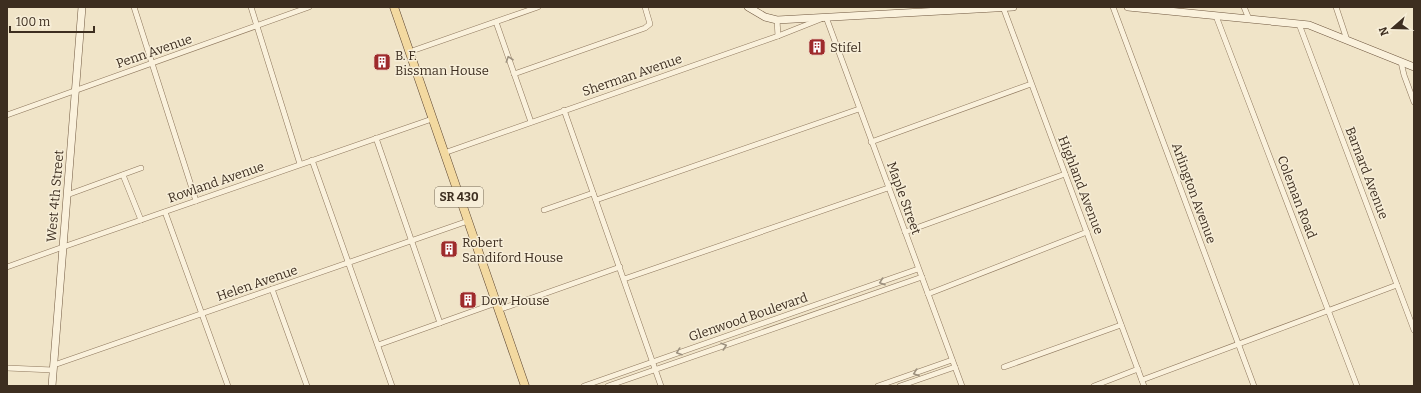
<svg xmlns="http://www.w3.org/2000/svg" width="1421" height="393" viewBox="0 0 1421 393" font-family="Bitter,serif">
	<rect width="100%" height="100%" fill="#f0e4c8"/>
	<g fill="none" stroke-linecap="round" stroke-linejoin="round">
		<defs>
			<g id="street">
				<polyline points="134,7 196,201"/>
				<polyline points="251,7 300,164"/>
				<polyline points="1003,7 1144,386"/>
				<polyline points="1113,7 1254,386"/>
				<polyline points="1244,7 1249,19"/>
				<polyline points="1336,7 1347,40"/>
				<polyline points="1216,16 1357,386"/>
				<polyline points="777,20 778,36"/>
				<polyline points="496,22 531,122"/>
				<polyline points="1299,24 1414,330"/>
				<polyline points="409,52 538,7"/>
				<polyline points="1401,62 1404,75 1414,102"/>
				<polyline points="514,74 645,28 650,24 645,7"/>
				<polyline points="564,110 661,386"/>
				<polyline points="7,115 309,7"/>
				<polyline points="376,138 440,323"/>
				<polyline points="871,142 1031,84"/>
				<polyline points="444,153 778,36 826,17 962,386"/>
				<polyline points="312,160 392,386"/>
				<polyline points="123,175 141,220"/>
				<polyline points="67,195 141,168"/>
				<polyline points="596,200 859,109"/>
				<polyline points="544,210 593,193"/>
				<polyline points="165,212 228,386"/>
				<polyline points="905,232 1065,174"/>
				<polyline points="7,267 63,247 432,119"/>
				<polyline points="624,279 888,188"/>
				<polyline points="272,289 307,386"/>
				<polyline points="928,294 1087,232"/>
				<polyline points="498,310 620,267"/>
				<polyline points="378,345 496,303"/>
				<polyline points="54,365 468,221"/>
				<polyline points="1004,367 1121,325"/>
				<polyline points="7,368 53,370"/>
				<polyline points="1142,380 1397,285"/>
				<polyline points="584,386 918,269"/>
				<polyline points="608,386 922,277"/>
				<polyline points="878,386 952,360"/>
				<polyline points="900,386 955,367"/>
				<polyline points="1094,386 1138,369"/>
			</g>
			<g id="secondary">
				<polyline points="748,7 765,17 777,20 1013,7"/>
				<polyline points="1128,7 1309,25 1414,67"/>
				<polyline points="52,386 82,7"/>
			</g>
			<polyline id="primary" points="394,7 525,386"/>
		</defs>
		<!-- street casing -->
		<use href="#street" stroke="#8d765c" stroke-width="6"/>
		<!-- secondary casing -->
		<use href="#secondary" stroke="#6f573f" stroke-width="8"/>
		<!-- primary casing -->
		<use href="#primary" stroke="#5b4430" stroke-width="9"/>
		<!-- street -->
		<use href="#street" stroke="#faf1dc" stroke-width="5"/>
		<!-- secondary -->
		<use href="#secondary" stroke="#faf1dc" stroke-width="7"/>
		<!-- primary -->
		<use href="#primary" stroke="#f3d9a0" stroke-width="8"/>
	</g>
	<!-- one-way arrows -->
	<defs><path id="oneway-chevron" d="M-2-3.5L2.5 0L-2 3.5" fill="none" stroke-width="1.6" stroke-linecap="round" stroke-linejoin="round"/></defs>
	<g stroke="#9c907e">
		<use href="#oneway-chevron" transform="translate(509 59) rotate(-109)"/>
		<use href="#oneway-chevron" transform="translate(882 282) rotate(161)"/>
		<use href="#oneway-chevron" transform="translate(724 346) rotate(-19)"/>
		<use href="#oneway-chevron" transform="translate(679 352) rotate(161)"/>
		<use href="#oneway-chevron" transform="translate(916 373) rotate(161)"/>
	</g>
	<!-- icons -->
	<defs>
		<symbol id="building-square" viewBox="-11 -11 22 22"><rect x="-9" y="-9" width="18" height="18" rx="4" fill="#9e2a2b" stroke="#f7eed8"/><path d="M-4-6H4V6H1V3H-1V6H-4ZM-2.5-4.3h1.7v1.8h-1.7ZM.8-4.3h1.7v1.8H.8ZM-2.5-1h1.7V.8h-1.7ZM.8-1h1.7V.8H.8Z" fill="#fff"/></symbol>
	</defs>
	<g fill-rule="evenodd">
		<use href="#building-square" x="807" y="37" width="20" height="20"/>
		<use href="#building-square" x="372" y="52" width="20" height="20"/>
		<use href="#building-square" x="439" y="239" width="20" height="20"/>
		<use href="#building-square" x="458" y="290" width="20" height="20"/>
	</g>
	<g text-anchor="middle" dominant-baseline="central" stroke-width="3" stroke-linejoin="round" paint-order="stroke">
		<!-- shield labels -->
		<rect fill="#f7eed8" stroke="#756857" stroke-width="1" x="435" y="187" width="48" height="20" rx="3"/>
		<g font-size="12" font-weight="bold" fill="#3d2e20">
			<text x="459" y="197">SR 430</text>
		</g>
		<!-- poi labels -->
		<g font-size="13" fill="#3d2e20" stroke="#f7eed8" text-anchor="start">
			<text x="830" y="47">Stifel</text>
			<text x="395" y="55">B. F.<tspan x="395" dy="15">Bissman House</tspan></text>
			<text x="462" y="242">Robert<tspan x="462" dy="15">Sandiford House</tspan></text>
			<text x="481" y="300">Dow House</text>
		</g>
		<!-- street labels -->
		<g font-size="13" fill="#3d2e20" stroke="#f7eed8">
			<text transform="translate(154 51) rotate(-19)">Penn Avenue</text>
			<text transform="translate(632 75) rotate(-19)">Sherman Avenue</text>
			<text transform="translate(1367 173) rotate(69)">Barnard Avenue</text>
			<text transform="translate(216 182) rotate(-19)">Rowland Avenue</text>
			<text transform="translate(1081 185) rotate(69)">Highland Avenue</text>
			<text transform="translate(1194 193) rotate(70)">Arlington Avenue</text>
			<text transform="translate(55 196) rotate(-85)">West 4th Street</text>
			<text transform="translate(1297 197) rotate(69)">Coleman Road</text>
			<text transform="translate(904 198) rotate(70)">Maple Street</text>
			<text transform="translate(257 283) rotate(-19)">Helen Avenue</text>
			<text transform="translate(748 317) rotate(-19)">Glenwood Boulevard</text>
		</g>
	</g>
	<!-- border -->
	<rect width="1421" height="393" fill="none" stroke="#3d2e20" stroke-width="16"/>
	<!-- north arrow -->
	<g transform="translate(1393 28) rotate(250)" stroke="#f7eed8" stroke-width="3" paint-order="stroke">
	<path d="M0-3L7 15L0 10L-7 15Z" fill="#3d2e20"/>
	<text y="-6" font-size="11" font-weight="bold" text-anchor="middle" fill="#3d2e20">N</text>
	</g>
	<!-- scale -->
	<path d="M10 26v6h84v-6" fill="none" stroke="#3d2e20" stroke-width="2"/>
	<text x="16" y="26" font-size="12" fill="#3d2e20" stroke="#f7eed8" stroke-width="3" paint-order="stroke">100 m</text>
</svg>
